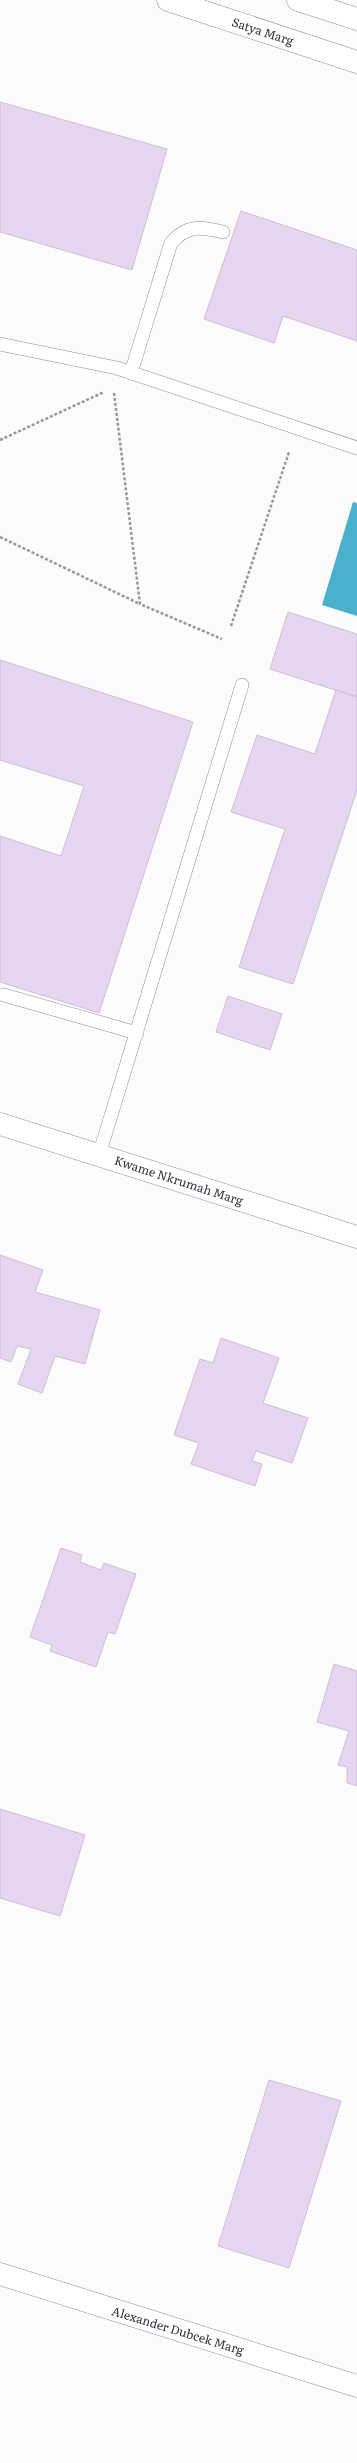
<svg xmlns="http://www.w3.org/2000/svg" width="357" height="2463" viewBox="0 0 357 2463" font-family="Literata,serif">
	<rect width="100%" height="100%" fill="#fbfbfb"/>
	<!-- water -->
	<polygon fill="#4ab0cc" points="353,502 357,503 357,616 322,605"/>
	<!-- building -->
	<g fill="#e6d6f0" stroke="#cdbed8">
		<polygon points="0,102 167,149 132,270 0,232"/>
		<polygon points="241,211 357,250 357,341 283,316 274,343 204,319"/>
		<polygon points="288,612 357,634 357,697 270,669"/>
		<polygon points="0,660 193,722 99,1013 0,982 0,836 61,856 84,786 0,760"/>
		<polygon points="336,690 357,697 357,790 293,984 239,967 285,829 231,812 257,735 315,754"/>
		<polygon points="228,996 282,1014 270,1050 216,1032"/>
		<polygon points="0,1255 43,1270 35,1292 100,1310 85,1364 55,1356 42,1393 18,1384 31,1349 17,1346 11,1362 0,1358"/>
		<polygon points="221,1338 279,1358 263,1403 308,1418 292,1463 256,1451 252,1461 262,1464 255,1486 191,1464 199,1443 174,1435 200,1359 213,1363"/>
		<polygon points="61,1548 82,1555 80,1562 101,1570 104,1563 136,1574 115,1634 108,1632 96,1667 50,1651 52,1645 30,1637"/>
		<polygon points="334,1664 357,1671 357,1786 347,1783 347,1767 338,1765 349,1731 317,1722"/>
		<polygon points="0,1809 85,1835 60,1916 0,1898"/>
		<polygon points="269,2080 341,2101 289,2268 218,2246"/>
	</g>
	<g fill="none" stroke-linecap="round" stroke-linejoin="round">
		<defs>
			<g id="service">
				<polyline points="0,344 117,368 357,448"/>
				<path d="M131 373 171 243C187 224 202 227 223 232"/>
				<polyline points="4,995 137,1033"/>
				<polyline points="99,1155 242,685"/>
			</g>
			<g id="minor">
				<polyline points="0,1124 357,1237"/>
				<polyline points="0,2274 357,2386"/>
			</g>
			<g id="secondary">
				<polyline points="168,0 357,62"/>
				<polyline points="298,0 357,19"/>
			</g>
		</defs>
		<!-- service casing -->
		<use href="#service" stroke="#94879f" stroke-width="14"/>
		<!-- minor casing -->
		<use href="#minor" stroke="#94879f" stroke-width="23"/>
		<!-- secondary casing -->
		<use href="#secondary" stroke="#94879f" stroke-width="23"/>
		<!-- path -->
		<g stroke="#9a979c" stroke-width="2.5" stroke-dasharray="3 2" stroke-linecap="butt">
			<polyline points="114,393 140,604 222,639"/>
			<polyline points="0,440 104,392"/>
			<polyline points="0,537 140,604"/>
			<polyline points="231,626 289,452"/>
		</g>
		<!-- service -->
		<use href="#service" stroke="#fff" stroke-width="13"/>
		<!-- minor -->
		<use href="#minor" stroke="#fff" stroke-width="22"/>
		<!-- secondary -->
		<use href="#secondary" stroke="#fff" stroke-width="22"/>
	</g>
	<g text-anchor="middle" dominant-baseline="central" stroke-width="3" stroke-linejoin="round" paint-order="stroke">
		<!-- street labels -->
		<g font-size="12" fill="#37313b" stroke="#fff">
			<text transform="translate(263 31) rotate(18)">Satya Marg</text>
			<text transform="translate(179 1180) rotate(18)">Kwame Nkrumah Marg</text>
			<text transform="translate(178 2330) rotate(17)">Alexander Dubcek Marg</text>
		</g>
	</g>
</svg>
